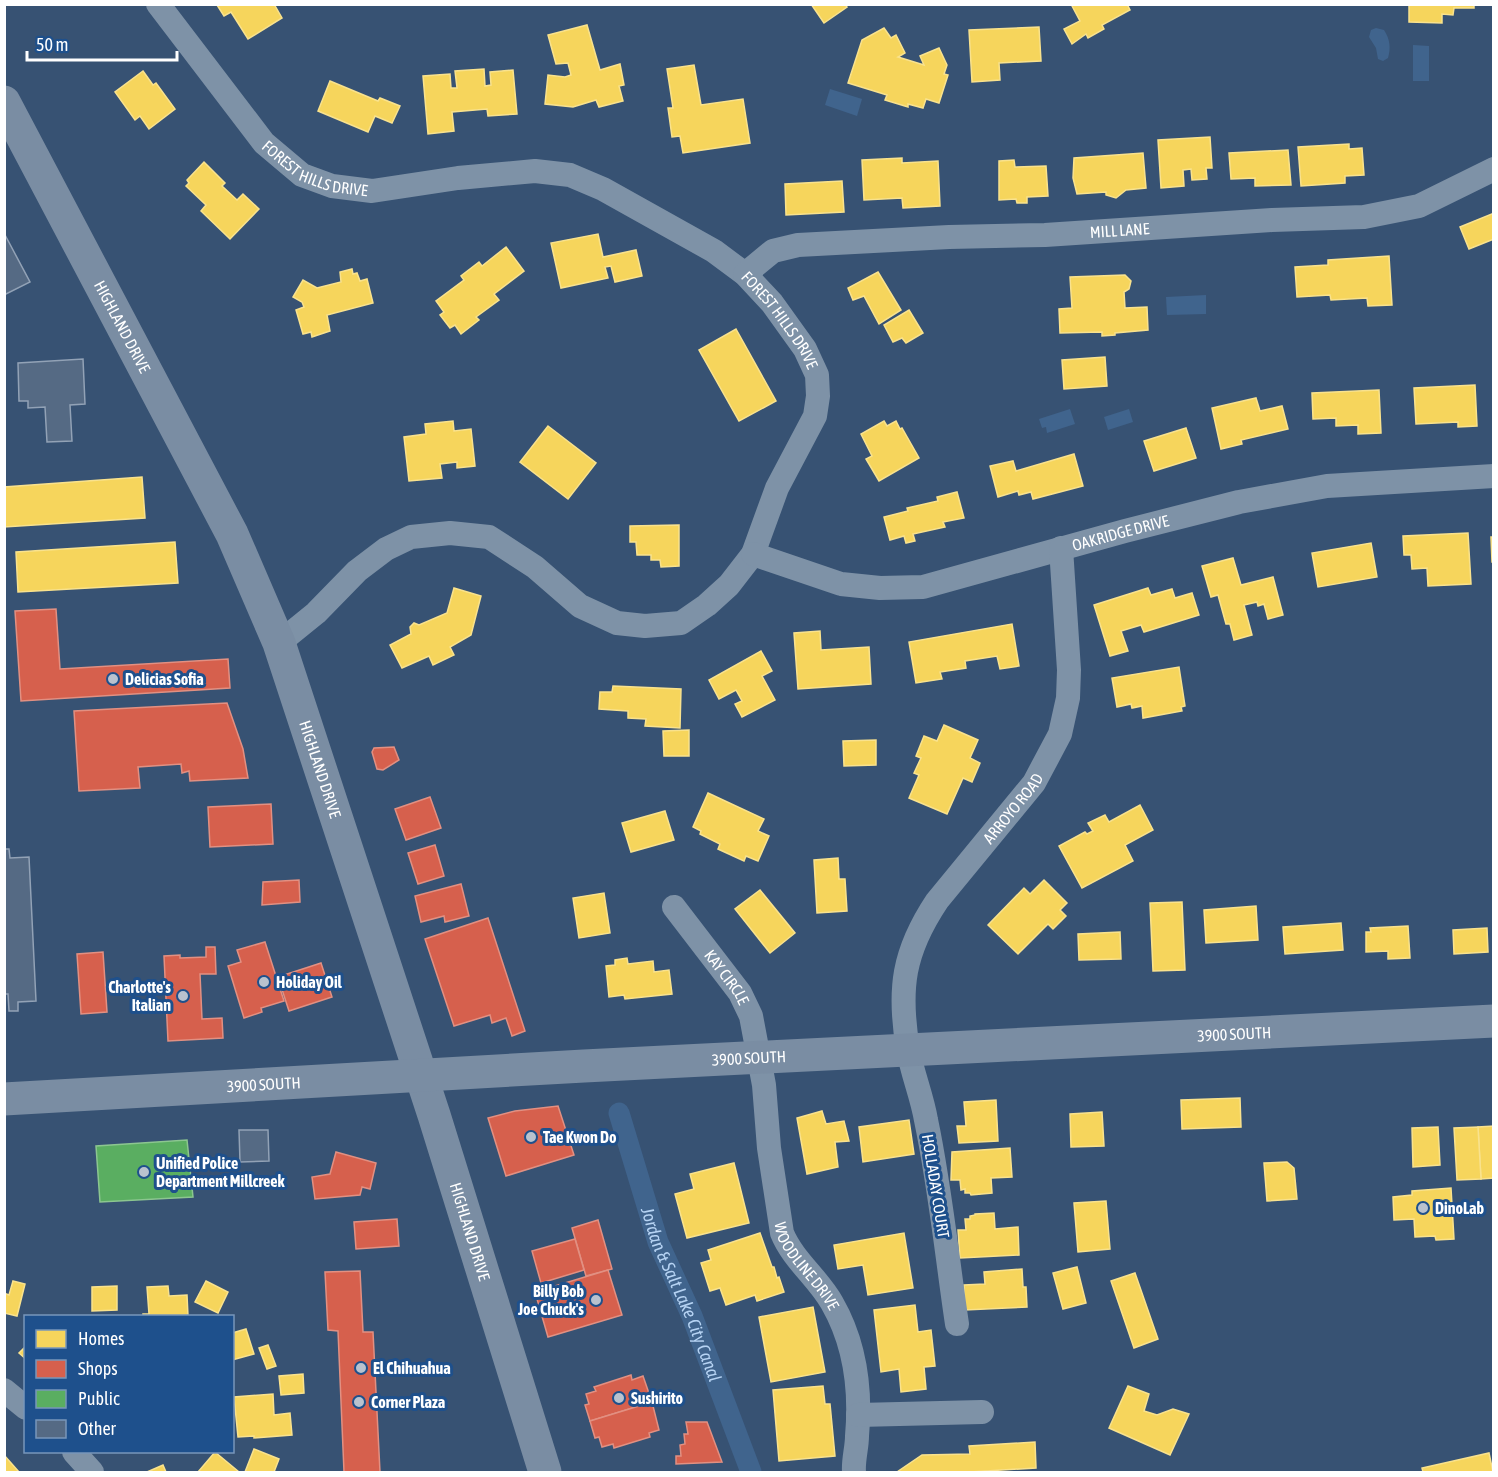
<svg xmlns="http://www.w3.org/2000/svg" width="1498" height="1477" viewBox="0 0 1498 1477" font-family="'Asap Condensed',sans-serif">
	<rect width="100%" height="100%" fill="#375273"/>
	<!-- water -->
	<g fill="#40648d">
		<path d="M1376 28 1384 30C1390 39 1391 48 1388 58L1383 61 1378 59 1376 48 1369 37 1371 30Z"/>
		<polygon points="1413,45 1429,46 1429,81 1413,81"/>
		<polygon points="830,89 862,99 857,116 825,105"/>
		<polygon points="1206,295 1206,314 1167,315 1166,297"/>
		<polygon points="1070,409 1075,424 1047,433 1046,427 1042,428 1039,419"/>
		<polygon points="1129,409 1133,422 1108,430 1104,417"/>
	</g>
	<!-- homes -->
	<g fill="#f6d55c" stroke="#f9e28d" stroke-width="1.5">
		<polygon points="274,4 282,18 248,39 231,12 224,16 217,5"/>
		<polygon points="811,4 845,4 847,7 824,23"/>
		<polygon points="1071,4 1127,4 1130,10 1102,25 1104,29 1088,38 1086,34 1072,44 1064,29 1080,21"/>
		<polygon points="1409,4 1474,4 1474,8 1454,8 1453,15 1442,14 1442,23 1409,22"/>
		<polygon points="587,25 600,70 620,64 624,85 619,86 623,101 599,107 596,100 573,107 545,104 548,75 565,77 571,75 568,63 556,64 548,35"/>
		<polygon points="1039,27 1041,61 999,63 1000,80 972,82 969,30"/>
		<polygon points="884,28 891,38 896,35 905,53 898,57 924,65 920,56 939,48 947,65 944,74 948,75 939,103 926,99 923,108 908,104 908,107 885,100 887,95 848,83 862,40"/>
		<polygon points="694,65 701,105 743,99 750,143 683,153 680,136 672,137 668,108 673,108 667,69"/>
		<polygon points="484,69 485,86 491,85 490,72 513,70 517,114 488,116 487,109 452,112 454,131 428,134 423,76 450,74 451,88 457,88 455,71"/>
		<polygon points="143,71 153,85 156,83 175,109 149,129 140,116 135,120 115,92"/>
		<polygon points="330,81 378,101 380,98 400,106 392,123 375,116 368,132 318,111"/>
		<polygon points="1210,137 1212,168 1206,168 1207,179 1192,180 1191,169 1183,170 1184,186 1161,188 1158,140"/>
		<polygon points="1349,144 1349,149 1362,148 1364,175 1345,176 1345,183 1301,186 1298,147"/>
		<polygon points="1288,150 1291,185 1255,186 1255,178 1231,179 1229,153"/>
		<polygon points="1143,153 1146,188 1126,190 1116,198 1106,195 1106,192 1077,194 1073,178 1074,158"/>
		<polygon points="902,158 902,163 938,161 940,206 903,208 902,198 864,200 862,160"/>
		<polygon points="1014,160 1015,167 1046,166 1048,196 1027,197 1027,203 1017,203 1016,199 999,200 999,161"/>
		<polygon points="204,162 225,183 222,186 237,200 243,194 259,209 230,239 201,211 206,205 186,186 189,183 187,180"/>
		<polygon points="842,181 844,212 786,215 785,184"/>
		<polygon points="1494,213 1494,239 1469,249 1460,227"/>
		<polygon points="598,234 603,257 636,250 642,276 615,282 611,266 605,267 608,278 561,288 551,243"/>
		<polygon points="506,247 524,271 494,294 499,300 476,317 479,320 461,334 455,325 450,328 440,315 444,312 436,301 464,280 461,276 479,262 482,266"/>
		<polygon points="1389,256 1392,305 1368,306 1367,298 1331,300 1330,295 1297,297 1295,267 1328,265 1328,260"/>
		<polygon points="352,269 353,274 357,273 360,281 367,279 373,303 327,315 330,331 312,337 311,332 303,334 296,310 304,307 302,302 293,297 303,280 317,288 341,282 340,272"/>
		<polygon points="878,272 901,310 879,324 864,296 853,300 848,288"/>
		<polygon points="1125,275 1131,281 1129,289 1124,292 1125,308 1147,307 1148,330 1115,333 1115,335 1102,336 1102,332 1060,333 1059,309 1072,308 1070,277"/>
		<polygon points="909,310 923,333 906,343 902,338 893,342 884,325"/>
		<polygon points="736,329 776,401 739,421 699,350"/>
		<polygon points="1105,357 1107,386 1064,389 1062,360"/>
		<polygon points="1475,385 1477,426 1458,427 1458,422 1416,424 1414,388"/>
		<polygon points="1379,390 1381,433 1358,434 1358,425 1336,426 1336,418 1313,419 1312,393"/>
		<polygon points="1256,398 1260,411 1282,406 1288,429 1241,440 1242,444 1221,449 1212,408"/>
		<polygon points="453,421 454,431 471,429 475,466 457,468 457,462 440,464 442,478 409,481 404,437 426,434 425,424"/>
		<polygon points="884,421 887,426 896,421 900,429 902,428 919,458 879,481 866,459 872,456 861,434"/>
		<polygon points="548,426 596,463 568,499 520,462"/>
		<polygon points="1186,428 1196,458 1154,471 1144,441"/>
		<polygon points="1074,454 1083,486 1033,499 1031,492 1019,495 1018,491 998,497 990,466 1013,461 1016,471"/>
		<polygon points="142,477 145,518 4,527 4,487"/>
		<polygon points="957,492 964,518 943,522 945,527 913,534 915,541 906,543 904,536 890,540 884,517 908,511 907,508 938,501 937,497"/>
		<polygon points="679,525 679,566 661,567 660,560 651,560 651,555 637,555 636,542 630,542 630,526"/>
		<polygon points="1468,533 1471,584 1428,586 1427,568 1412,569 1411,555 1404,555 1403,536"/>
		<polygon points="1491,537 1494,537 1494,562 1492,562"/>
		<polygon points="175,542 178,583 18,592 16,552"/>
		<polygon points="1371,543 1377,577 1318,587 1312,553"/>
		<polygon points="1233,558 1241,585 1273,577 1283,615 1268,619 1264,604 1258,606 1257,602 1244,605 1252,635 1234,640 1230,624 1226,624 1218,595 1211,597 1202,566"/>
		<polygon points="454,588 481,596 471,635 450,647 454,655 433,665 429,656 402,668 390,645 411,634 410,627 414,623 419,625 447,613"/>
		<polygon points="1148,588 1151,595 1172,589 1175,598 1192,593 1199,615 1144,632 1141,625 1121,631 1128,651 1110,656 1094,605"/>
		<polygon points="1012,624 1019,666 1000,669 997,656 965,661 966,668 940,672 942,679 916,683 909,642"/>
		<polygon points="820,631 821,650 869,647 871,684 798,689 794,633"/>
		<polygon points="761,651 772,671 762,676 775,700 742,717 735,704 742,701 736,690 719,699 709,680"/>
		<polygon points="1179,667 1185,706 1181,707 1182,711 1143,718 1142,706 1132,708 1131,704 1117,707 1112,678"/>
		<polygon points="613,686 681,689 680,728 645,726 646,719 628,718 628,711 599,709 600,692 612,692"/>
		<polygon points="944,725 978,740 970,758 980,763 972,782 963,778 947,814 909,798 919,775 914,773 921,758 916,756 924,736 937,741"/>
		<polygon points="689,730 689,756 664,756 663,731"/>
		<polygon points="876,740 876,765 844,766 843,741"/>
		<polygon points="708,793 764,819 758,831 769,836 758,861 746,856 744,861 718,849 720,844 700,834 701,831 693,827"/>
		<polygon points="1140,805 1153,830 1125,845 1133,861 1082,888 1059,846 1085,832 1087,834 1093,831 1088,823 1105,815 1109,822"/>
		<polygon points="665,811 674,840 631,852 622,823"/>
		<polygon points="838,858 839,879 845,879 847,911 817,913 814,860"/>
		<polygon points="1044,880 1067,903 1060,910 1066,916 1053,929 1048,924 1018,954 988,925 1024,888 1030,894"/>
		<polygon points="760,890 795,933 770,953 735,909"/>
		<polygon points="604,893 610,933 579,938 573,898"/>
		<polygon points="1182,902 1185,970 1153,971 1150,903"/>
		<polygon points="1256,906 1258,940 1206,943 1204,910"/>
		<polygon points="1341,923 1343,950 1285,954 1283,927"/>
		<polygon points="1408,926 1410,958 1388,959 1388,951 1366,952 1366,932 1371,932 1370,928"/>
		<polygon points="1487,928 1488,952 1454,954 1453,930"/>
		<polygon points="1120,932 1121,959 1079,960 1078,934"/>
		<polygon points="627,958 628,964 653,961 654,972 669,970 672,994 625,999 624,995 609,997 606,966 615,965 615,960"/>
		<polygon points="1240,1098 1241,1127 1182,1129 1181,1100"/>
		<polygon points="996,1100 998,1141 959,1143 957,1126 966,1126 964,1102"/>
		<polygon points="822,1111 826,1124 844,1121 849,1141 835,1142 838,1167 807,1174 797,1118"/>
		<polygon points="1102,1112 1104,1146 1071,1147 1070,1114"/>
		<polygon points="909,1120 914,1154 863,1162 859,1127"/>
		<polygon points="1494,1126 1494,1178 1481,1179 1478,1127"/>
		<polygon points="1438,1127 1440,1165 1413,1167 1412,1128"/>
		<polygon points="1478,1127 1481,1179 1457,1180 1454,1128"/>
		<polygon points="1010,1148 1012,1177 991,1178 992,1193 971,1195 970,1193 965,1193 965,1189 961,1190 960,1180 951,1180 952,1152"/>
		<polygon points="1287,1162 1294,1168 1297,1199 1267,1201 1264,1163"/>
		<polygon points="734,1163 749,1223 687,1238 675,1194 694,1189 690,1174"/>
		<polygon points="1451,1188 1454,1239 1436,1240 1435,1236 1415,1237 1414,1219 1394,1220 1393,1197 1412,1195 1412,1191"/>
		<polygon points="1106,1201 1110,1249 1078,1252 1074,1203"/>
		<polygon points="994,1213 995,1229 1018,1227 1019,1255 960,1258 958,1230 966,1230 965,1219 970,1219 970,1216 975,1215 975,1214"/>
		<polygon points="760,1233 772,1267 774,1267 777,1278 779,1277 784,1292 757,1301 755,1295 726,1305 720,1288 710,1291 701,1263 711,1260 708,1250"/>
		<polygon points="904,1233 913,1288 868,1295 863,1265 838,1269 834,1245"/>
		<polygon points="1077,1267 1086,1303 1063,1309 1053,1273"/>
		<polygon points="1022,1269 1023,1287 1026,1287 1027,1307 965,1310 964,1285 985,1284 984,1272"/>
		<polygon points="1135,1273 1158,1339 1134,1348 1111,1281"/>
		<polygon points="13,1281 25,1284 17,1316 4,1313 4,1293 9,1295"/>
		<polygon points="206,1281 228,1292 218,1313 195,1302"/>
		<polygon points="117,1286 117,1310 92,1311 92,1287"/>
		<polygon points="168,1286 169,1296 187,1295 188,1316 143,1316 143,1314 149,1314 147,1287"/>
		<polygon points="915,1305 918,1332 931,1330 935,1366 924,1367 926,1389 901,1392 899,1369 881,1372 874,1310"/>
		<polygon points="813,1307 825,1372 771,1382 759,1317"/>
		<polygon points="246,1329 254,1354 232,1360 232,1333"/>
		<polygon points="268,1345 276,1366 267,1369 259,1348"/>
		<polygon points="26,1346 26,1359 19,1353"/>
		<polygon points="303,1374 304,1393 281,1395 279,1376"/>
		<polygon points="823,1386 825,1404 830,1404 835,1456 779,1461 773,1390"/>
		<polygon points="1128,1386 1149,1394 1144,1411 1157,1415 1173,1409 1189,1414 1170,1455 1109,1428"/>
		<polygon points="273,1394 274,1415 290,1413 292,1435 254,1438 254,1436 238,1437 234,1397"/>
		<polygon points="1035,1442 1036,1468 970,1472 897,1472 922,1455 970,1454 969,1446"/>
		<polygon points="254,1449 279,1459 274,1472 245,1472"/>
		<polygon points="215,1452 239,1472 198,1472"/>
		<polygon points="1489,1453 1493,1472 1423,1472 1422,1468"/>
		<polygon points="4,1455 19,1472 4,1472"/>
		<polygon points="163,1465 166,1472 147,1472"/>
	</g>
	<!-- shops -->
	<g fill="#d6604d" stroke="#e29082" stroke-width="1.5">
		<polygon points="56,609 60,669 228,659 230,688 21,701 15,611"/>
		<polygon points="227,703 243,749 248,778 190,781 189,771 182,773 181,764 138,767 140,788 79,791 74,711"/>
		<polygon points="394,747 399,760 383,770 377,769 372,752 374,748"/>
		<polygon points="430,797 441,828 406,840 395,809"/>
		<polygon points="271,804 273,844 210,847 208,807"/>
		<polygon points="435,845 444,876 418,884 408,853"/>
		<polygon points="299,880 300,902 262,905 263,882"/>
		<polygon points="461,884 469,916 445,922 444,916 421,922 415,896"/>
		<polygon points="488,918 525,1031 512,1036 506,1018 492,1023 490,1015 454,1026 425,939"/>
		<polygon points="265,942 284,1001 261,1008 262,1012 244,1018 228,966 241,962 237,950"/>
		<polygon points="206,947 215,947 216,974 200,974 202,1019 222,1018 223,1038 168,1041 164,956 180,955 180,958 206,957"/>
		<polygon points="103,952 107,1012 81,1014 77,954"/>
		<polygon points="321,963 332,997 289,1011 278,977"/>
		<polygon points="558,1106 574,1155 506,1176 488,1118 515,1111"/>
		<polygon points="336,1152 376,1163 370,1189 362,1187 360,1195 315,1199 312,1177 330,1174"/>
		<polygon points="397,1219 399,1246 356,1249 354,1222"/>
		<polygon points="598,1220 612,1269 586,1276 572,1228"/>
		<polygon points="575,1239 584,1270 541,1283 532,1251"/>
		<polygon points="608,1270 622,1315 548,1337 535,1292"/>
		<polygon points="360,1271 363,1332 373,1332 380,1472 344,1472 338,1331 328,1330 325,1272"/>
		<polygon points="631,1375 632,1380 643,1376 652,1402 590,1421 585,1405 589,1404 586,1394 596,1391 594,1387"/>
		<polygon points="652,1402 659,1430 649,1433 650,1437 614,1448 613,1444 602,1447 599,1437 595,1438 590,1421"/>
		<polygon points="686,1422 707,1422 722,1462 676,1464 676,1456 681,1456 680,1445 685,1444 684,1434 688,1434"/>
	</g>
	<!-- public -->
	<polygon fill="#5aae61" stroke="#8cc690" stroke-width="1.5" points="187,1140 193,1197 100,1202 96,1146"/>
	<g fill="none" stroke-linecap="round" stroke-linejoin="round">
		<!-- canal -->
		<path stroke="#40648d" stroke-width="21" id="s1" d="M619 1113 658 1242 692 1316 751 1472"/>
	</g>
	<!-- building -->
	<g fill="#556a84" stroke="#92a2b6" stroke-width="1.5">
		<polygon points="4,233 30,282 4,295"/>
		<polygon points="83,359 85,404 70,405 72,441 47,442 45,407 28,408 28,401 19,401 18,363"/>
		<polygon points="4,849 9,849 10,858 29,857 36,1001 18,1002 18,1011 9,1011 8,994 4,994"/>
		<polygon points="239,1130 268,1130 269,1161 240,1162"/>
	</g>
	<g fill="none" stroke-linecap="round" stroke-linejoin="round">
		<!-- street -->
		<g stroke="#7e92a7" stroke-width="24">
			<path id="s2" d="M158 4 264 143 302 175 332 186 372 191 458 178 535 171 570 175 603 189 714 251 745 274 772 303 805 349 817 375 818 396 815 416 777 488 753 554 729 585 707 605 681 623 645 626 617 623 580 606 535 567 489 537 450 533 411 537 386 549 357 571 316 613 279 643"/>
			<path id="s3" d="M745 274 773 251 798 245 949 237 1045 235 1272 220 1364 217 1419 206 1494 169"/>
			<path id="s4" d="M753 554 841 584 880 588 923 587 1125 531 1239 502 1327 486 1494 476"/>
			<path id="s5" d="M674 907 740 993 751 1016 764 1085 769 1148 782 1233C793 1260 818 1278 832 1303 855 1343 861 1391 857 1436 857 1448 853 1460 854 1472"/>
			<path id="s6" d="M957 1324C947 1257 940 1186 926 1120 922 1096 912 1073 908 1049 898 989 903 952 937 901L1034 783 1060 734 1068 698 1069 670 1061 548"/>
			<polyline points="4,1390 26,1408"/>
			<polyline points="858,1415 982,1412"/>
			<polyline points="74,1452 92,1472"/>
		</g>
		<!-- secondary -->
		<g stroke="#7a8da3" stroke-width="33">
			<path id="s7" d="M4 102 232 534 279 643 434 1115 545 1472"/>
			<path id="s8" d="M4 1099 584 1066 1494 1021"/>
		</g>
	</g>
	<!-- markers -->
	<g fill="#b9c2ce" stroke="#1e508c" stroke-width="2">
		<circle cx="113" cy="679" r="6"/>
		<circle cx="264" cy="982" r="6"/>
		<circle cx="183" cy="996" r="6"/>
		<circle cx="531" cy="1137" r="6"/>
		<circle cx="144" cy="1172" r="6"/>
		<circle cx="1423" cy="1208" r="6"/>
		<circle cx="596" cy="1300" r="6"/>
		<circle cx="361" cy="1368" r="6"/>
		<circle cx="619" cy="1398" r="6"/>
		<circle cx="359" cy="1402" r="6"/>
	</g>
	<g text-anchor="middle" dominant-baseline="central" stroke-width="6" stroke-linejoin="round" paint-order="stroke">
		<!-- street labels -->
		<g font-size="16" fill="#fff" stroke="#1e508c">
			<text stroke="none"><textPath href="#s2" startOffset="234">FOREST HILLS DRIVE</textPath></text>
			<text stroke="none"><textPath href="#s3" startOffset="384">MILL LANE</textPath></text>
			<text stroke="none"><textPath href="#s2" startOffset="756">FOREST HILLS DRIVE</textPath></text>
			<text stroke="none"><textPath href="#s7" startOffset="254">HIGHLAND DRIVE</textPath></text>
			<text stroke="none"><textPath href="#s4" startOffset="380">OAKRIDGE DRIVE</textPath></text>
			<text stroke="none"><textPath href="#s7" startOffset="740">HIGHLAND DRIVE</textPath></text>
			<text stroke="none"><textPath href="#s6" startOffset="555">ARROYO ROAD</textPath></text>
			<text stroke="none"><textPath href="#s5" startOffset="88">KAY CIRCLE</textPath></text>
			<text stroke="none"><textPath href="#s8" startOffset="1232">3900 SOUTH</textPath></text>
			<text stroke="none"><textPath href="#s8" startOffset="746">3900 SOUTH</textPath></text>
			<text stroke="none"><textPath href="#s8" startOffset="260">3900 SOUTH</textPath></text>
			<text transform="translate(936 1186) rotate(81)">HOLLADAY COURT</text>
			<text stroke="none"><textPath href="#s7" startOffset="1226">HIGHLAND DRIVE</textPath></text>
			<text stroke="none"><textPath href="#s5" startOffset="394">WOODLINE DRIVE</textPath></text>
		</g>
		<!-- poi labels -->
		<g font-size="16" font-weight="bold" fill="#fff" stroke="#1e508c" text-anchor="start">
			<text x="125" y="679">Delicias Sofia</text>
			<text x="276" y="982">Holiday Oil</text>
			<text x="171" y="987" text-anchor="end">Charlotte's<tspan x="171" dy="18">Italian</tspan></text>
			<text x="543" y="1137">Tae Kwon Do</text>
			<text x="156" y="1163">Unified Police<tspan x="156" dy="18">Department Millcreek</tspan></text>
			<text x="1435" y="1208">DinoLab</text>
			<text x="584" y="1291" text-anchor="end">Billy Bob<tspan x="584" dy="18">Joe Chuck's</tspan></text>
			<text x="373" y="1368">El Chihuahua</text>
			<text x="631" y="1398">Sushirito</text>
			<text x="371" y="1402">Corner Plaza</text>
		</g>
		<!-- water labels -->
		<g font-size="18" font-style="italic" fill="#b6d3f3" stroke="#1e508c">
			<text stroke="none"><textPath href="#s1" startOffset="192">Jordan &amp; Salt Lake City Canal</textPath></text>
		</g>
	</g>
	<!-- border -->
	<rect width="1498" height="1477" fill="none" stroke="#ffffff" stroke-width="12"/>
	<!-- legend -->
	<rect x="24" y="1315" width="210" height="138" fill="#1e508c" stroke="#7896ba" stroke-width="1.5"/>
	<rect x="36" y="1330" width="30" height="18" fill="#f6d55c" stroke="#7896ba" stroke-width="1.5"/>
	<text x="78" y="1345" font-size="18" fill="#ffffff">Homes</text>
	<rect x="36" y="1360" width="30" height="18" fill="#d6604d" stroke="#7896ba" stroke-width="1.5"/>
	<text x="78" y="1375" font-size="18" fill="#ffffff">Shops</text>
	<rect x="36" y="1390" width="30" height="18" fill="#5aae61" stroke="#7896ba" stroke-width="1.5"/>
	<text x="78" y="1405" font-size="18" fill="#ffffff">Public</text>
	<rect x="36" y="1420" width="30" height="18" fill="#556a84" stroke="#7896ba" stroke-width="1.5"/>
	<text x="78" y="1435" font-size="18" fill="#ffffff">Other</text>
	<!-- scale -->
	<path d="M27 51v9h150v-9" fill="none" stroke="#ffffff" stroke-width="3"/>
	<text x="36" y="51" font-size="18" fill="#ffffff" stroke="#1e508c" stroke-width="4.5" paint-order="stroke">50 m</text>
</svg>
